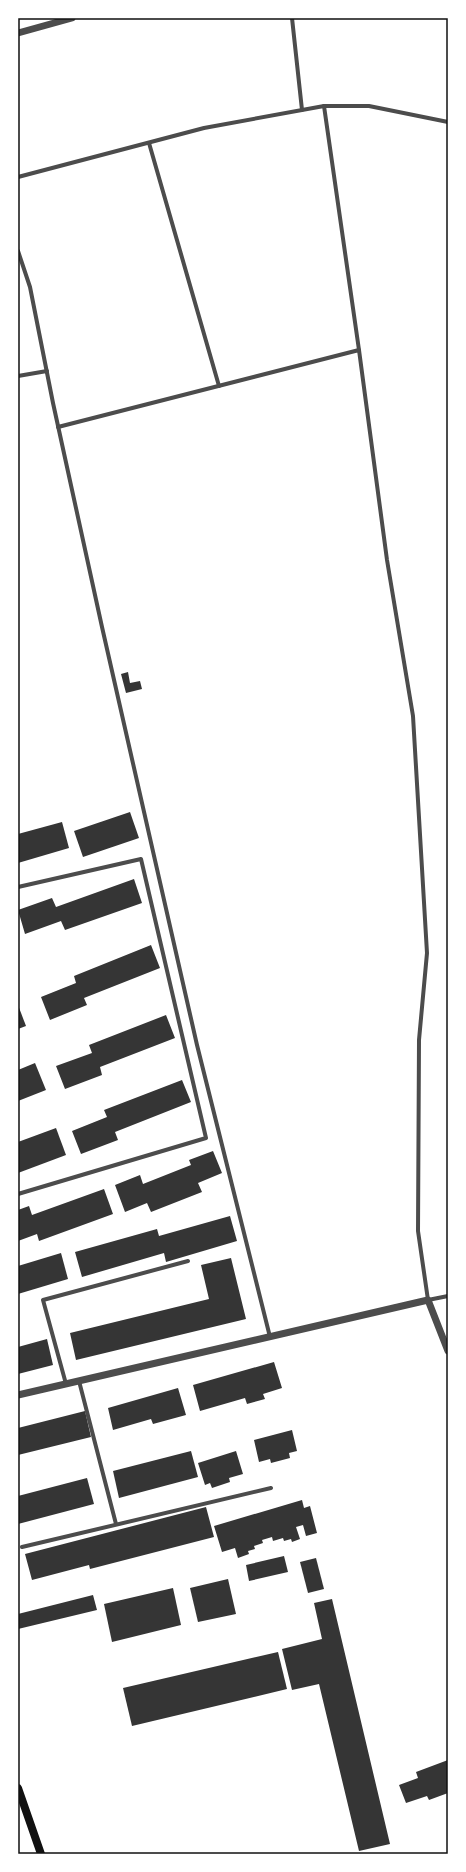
<svg xmlns="http://www.w3.org/2000/svg" width="466" height="1872" viewBox="0 0 466 1872" font-family="'Fira Sans Condensed',sans-serif">
	<rect width="100%" height="100%" fill="#fff"/>
	<!-- building -->
	<g fill="#353535">
		<polygon points="128,672 130,683 140,681 142,689 126,693 121,674"/>
		<polygon points="130,812 139,838 83,857 74,831"/>
		<polygon points="62,822 69,848 18,863 18,834"/>
		<polygon points="134,879 142,903 65,930 61,921 25,934 18,910 52,898 56,907"/>
		<polygon points="151,945 160,968 84,998 87,1005 50,1020 41,997 76,983 74,976"/>
		<polygon points="18,1005 26,1026 18,1029"/>
		<polygon points="166,1015 175,1038 100,1067 102,1075 65,1089 56,1066 92,1053 89,1045"/>
		<polygon points="35,1063 46,1090 18,1101 18,1070"/>
		<polygon points="182,1080 191,1102 115,1132 118,1140 81,1154 72,1131 107,1117 104,1110"/>
		<polygon points="56,1128 66,1155 18,1173 18,1142"/>
		<polygon points="213,1151 222,1173 198,1183 202,1192 151,1212 147,1203 125,1212 115,1185 140,1175 143,1184 191,1165 189,1160"/>
		<polygon points="104,1189 113,1214 39,1241 37,1234 18,1241 18,1210 29,1206 32,1215"/>
		<polygon points="230,1216 237,1241 166,1262 164,1253 82,1277 75,1252 157,1229 159,1236"/>
		<polygon points="61,1253 68,1279 18,1294 18,1266"/>
		<polygon points="231,1258 246,1319 76,1360 70,1333 209,1299 201,1265"/>
		<polygon points="47,1339 53,1365 18,1374 18,1347"/>
		<polygon points="274,1362 282,1388 263,1394 265,1399 247,1404 245,1398 200,1411 193,1385"/>
		<polygon points="178,1388 186,1415 153,1424 151,1419 113,1430 108,1408"/>
		<polygon points="85,1411 91,1437 18,1455 18,1428"/>
		<polygon points="292,1430 297,1451 289,1453 290,1458 271,1463 270,1459 259,1462 254,1440"/>
		<polygon points="191,1451 198,1477 119,1498 113,1471"/>
		<polygon points="236,1451 243,1474 229,1478 230,1482 212,1488 210,1483 205,1485 198,1463"/>
		<polygon points="87,1478 94,1504 18,1524 18,1496"/>
		<polygon points="302,1500 304,1508 310,1506 317,1533 306,1536 303,1525 296,1527 300,1539 292,1542 291,1539 284,1541 283,1538 273,1541 272,1537 262,1540 263,1543 254,1546 255,1549 248,1551 249,1554 238,1558 235,1548 222,1552 214,1526"/>
		<polygon points="206,1507 214,1537 90,1569 89,1565 32,1580 25,1554"/>
		<polygon points="284,1556 288,1572 249,1581 246,1565"/>
		<polygon points="316,1558 324,1589 308,1593 300,1562"/>
		<polygon points="228,1579 236,1614 198,1622 190,1588"/>
		<polygon points="173,1588 181,1625 112,1642 104,1604"/>
		<polygon points="93,1595 97,1610 18,1629 18,1614"/>
		<polygon points="332,1599 390,1844 359,1851 319,1684 292,1690 282,1649 322,1639 314,1603"/>
		<polygon points="278,1652 287,1689 132,1726 123,1688"/>
		<polygon points="448,1760 448,1793 429,1800 427,1796 406,1803 399,1785 418,1778 416,1772"/>
	</g>
	<g fill="none" stroke-linecap="round" stroke-linejoin="round">
		<!-- minor -->
		<g stroke="#4c4c4c" stroke-width="4">
			<polyline points="292,18 302,110"/>
			<polyline points="324,106 359,350"/>
			<polyline points="149,143 219,386"/>
			<polyline points="18,177 204,128 324,106 369,106 448,122"/>
			<polyline points="18,251 30,287 53,403 102,627 197,1045 270,1337"/>
			<polyline points="18,376 47,371"/>
			<polyline points="58,427 359,350 387,560 413,716 427,953 419,1040 418,1231 428,1300 448,1296"/>
			<polyline points="18,887 141,859 206,1138 18,1194"/>
			<polyline points="79,1381 116,1524"/>
			<polyline points="66,1384 43,1300 188,1261"/>
			<polyline points="22,1547 271,1488"/>
		</g>
		<!-- tertiary -->
		<g stroke="#4c4c4c" stroke-width="7">
			<polyline points="18,33 72,18"/>
			<polyline points="18,1395 428,1300 448,1351"/>
		</g>
		<!-- secondary -->
		<polyline stroke="#111" stroke-width="8" points="18,1788 41,1854"/>
	</g>
	<!-- border -->
	<rect width="466" height="1872" fill="none" stroke="#ffffff" stroke-width="38"/>
	<rect x="19" y="19" width="428" height="1834" fill="none" stroke="#111" stroke-width="1.5"/>
</svg>
